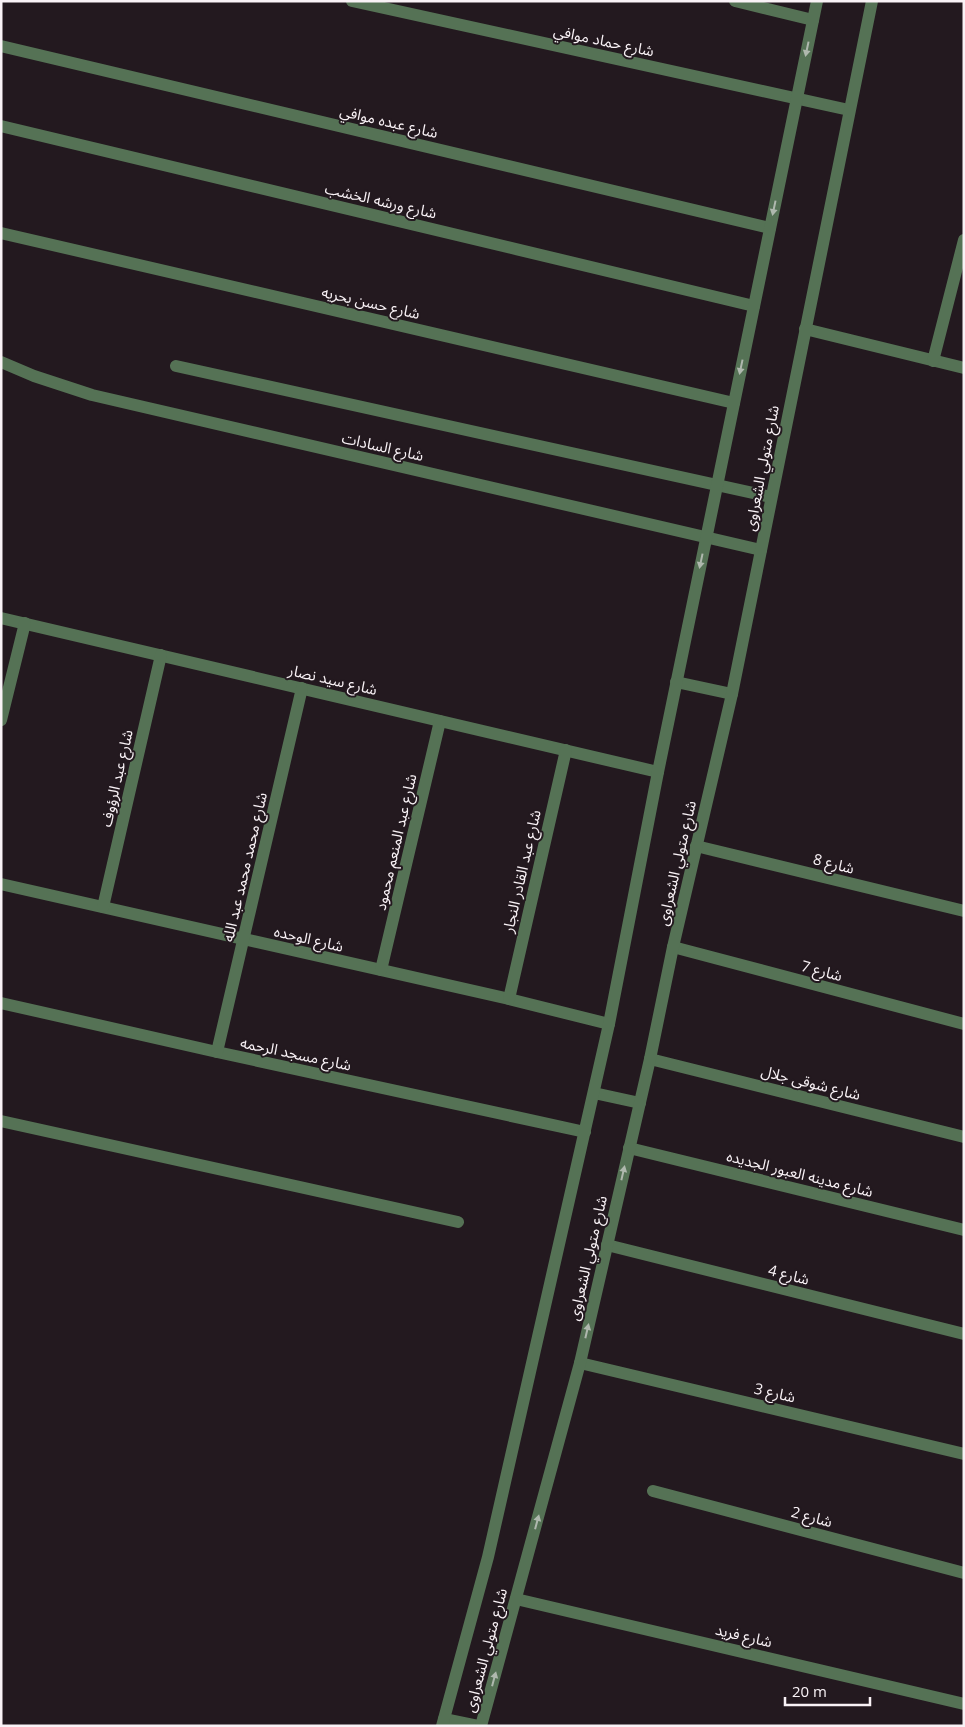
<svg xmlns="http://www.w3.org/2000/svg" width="965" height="1727" viewBox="0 0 965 1727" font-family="'Open Sans','Noto Sans Arabic',sans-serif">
	<rect width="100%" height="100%" fill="#23191f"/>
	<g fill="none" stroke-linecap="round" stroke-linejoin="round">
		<!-- lane -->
		<g stroke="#557255" stroke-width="12">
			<polyline points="176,366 771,497"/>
			<polyline points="1,1121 458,1222"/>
		</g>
		<!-- street -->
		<g stroke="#557255" stroke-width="12">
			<polyline points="352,1 849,110"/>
			<polyline points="735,1 813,20"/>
			<polyline points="1,46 770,228"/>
			<polyline points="1,126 754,306"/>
			<polyline points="1,233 734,403"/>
			<polyline points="805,329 964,368"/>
			<polyline points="933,361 964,240"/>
			<polyline points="1,362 34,376 92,395 761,550"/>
			<polyline points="1,618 658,772"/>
			<polyline points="676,682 732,694"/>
			<polyline points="1,720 25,623"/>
			<polyline points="696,846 964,911"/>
			<polyline points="1,884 509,999 609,1024"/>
			<polyline points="103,907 161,655"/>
			<polyline points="673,947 964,1024"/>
			<polyline points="381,970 440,721"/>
			<polyline points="509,999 566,750"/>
			<polyline points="1,1003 217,1052 585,1132"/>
			<polyline points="217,1052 302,688"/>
			<polyline points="650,1059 964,1137"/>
			<polyline points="594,1093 640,1103"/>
			<polyline points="629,1148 964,1230"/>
			<polyline points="607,1245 964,1334"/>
			<polyline points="580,1363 964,1454"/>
			<polyline points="653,1491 964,1573"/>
			<polyline points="516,1599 964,1704"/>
			<polyline points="444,1719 478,1726"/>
			<polyline points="442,1726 488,1557 609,1024 658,772 817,1"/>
			<polyline points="481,1726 580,1363 650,1059 673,947 732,694 872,1"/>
		</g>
	</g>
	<!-- one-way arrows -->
	<defs><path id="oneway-solid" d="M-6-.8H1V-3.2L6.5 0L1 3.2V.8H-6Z" transform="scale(1.25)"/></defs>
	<g fill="#afb8ae">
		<use href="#oneway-solid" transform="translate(807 49) rotate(102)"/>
		<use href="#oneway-solid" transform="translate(774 208) rotate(102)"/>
		<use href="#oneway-solid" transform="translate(741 367) rotate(102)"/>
		<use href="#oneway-solid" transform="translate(701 561) rotate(102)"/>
		<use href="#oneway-solid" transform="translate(623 1173) rotate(-77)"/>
		<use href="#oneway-solid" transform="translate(587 1331) rotate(-77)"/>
		<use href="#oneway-solid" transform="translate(537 1522) rotate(-75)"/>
		<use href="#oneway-solid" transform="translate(494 1679) rotate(-75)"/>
	</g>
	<g text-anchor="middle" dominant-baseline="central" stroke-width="4" stroke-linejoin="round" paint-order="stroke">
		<!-- street labels -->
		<g font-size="15" fill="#f9f2f6" stroke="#23191f">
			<text transform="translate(604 40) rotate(12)">شارع حماد موافي</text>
			<text transform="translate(389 121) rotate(13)">شارع عبده موافي</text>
			<text transform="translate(381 200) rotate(13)">شارع ورشه الخشب</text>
			<text transform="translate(371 302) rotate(13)">شارع حسن بحريه</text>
			<text transform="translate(383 446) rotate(13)">شارع السادات</text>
			<text transform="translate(761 468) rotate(-79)">شارع متولي الشعراوى</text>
			<text transform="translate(333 679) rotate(13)">شارع سيد نصار</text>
			<text transform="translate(116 778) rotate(-77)">شارع عبد الرؤوف</text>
			<text transform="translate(395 842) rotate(-77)">شارع عبد المنعم محمود</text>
			<text transform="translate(676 863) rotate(-77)">شارع متولي الشعراوى</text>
			<text transform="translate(834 863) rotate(14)">شارع 8</text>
			<text transform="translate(244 867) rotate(-77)">شارع محمد محمد عبد الله</text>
			<text transform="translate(521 871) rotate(-77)">شارع عبد القادر النجار</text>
			<text transform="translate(309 938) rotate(13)">شارع الوحده</text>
			<text transform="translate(822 970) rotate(15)">شارع 7</text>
			<text transform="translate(296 1053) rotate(12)">شارع مسجد الرحمه</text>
			<text transform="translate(811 1082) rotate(14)">شارع شوقى جلال</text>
			<text transform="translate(800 1173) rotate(14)">شارع مدينه العبور الجديده</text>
			<text transform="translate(587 1258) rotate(-77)">شارع متولي الشعراوى</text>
			<text transform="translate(789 1274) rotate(14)">شارع 4</text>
			<text transform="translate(775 1392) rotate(13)">شارع 3</text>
			<text transform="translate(812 1516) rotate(15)">شارع 2</text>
			<text transform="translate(744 1635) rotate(13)">شارع فريد</text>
			<text transform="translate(485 1650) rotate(-75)">شارع متولي الشعراوى</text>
		</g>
	</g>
	<!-- border -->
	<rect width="965" height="1727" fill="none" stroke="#f9f2f6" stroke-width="5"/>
	<!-- scale -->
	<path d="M785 1697v8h85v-8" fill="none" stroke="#f9f2f6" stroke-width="2.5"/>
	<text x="792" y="1697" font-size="15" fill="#f9f2f6" stroke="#23191f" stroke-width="4" paint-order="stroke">20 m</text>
</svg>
